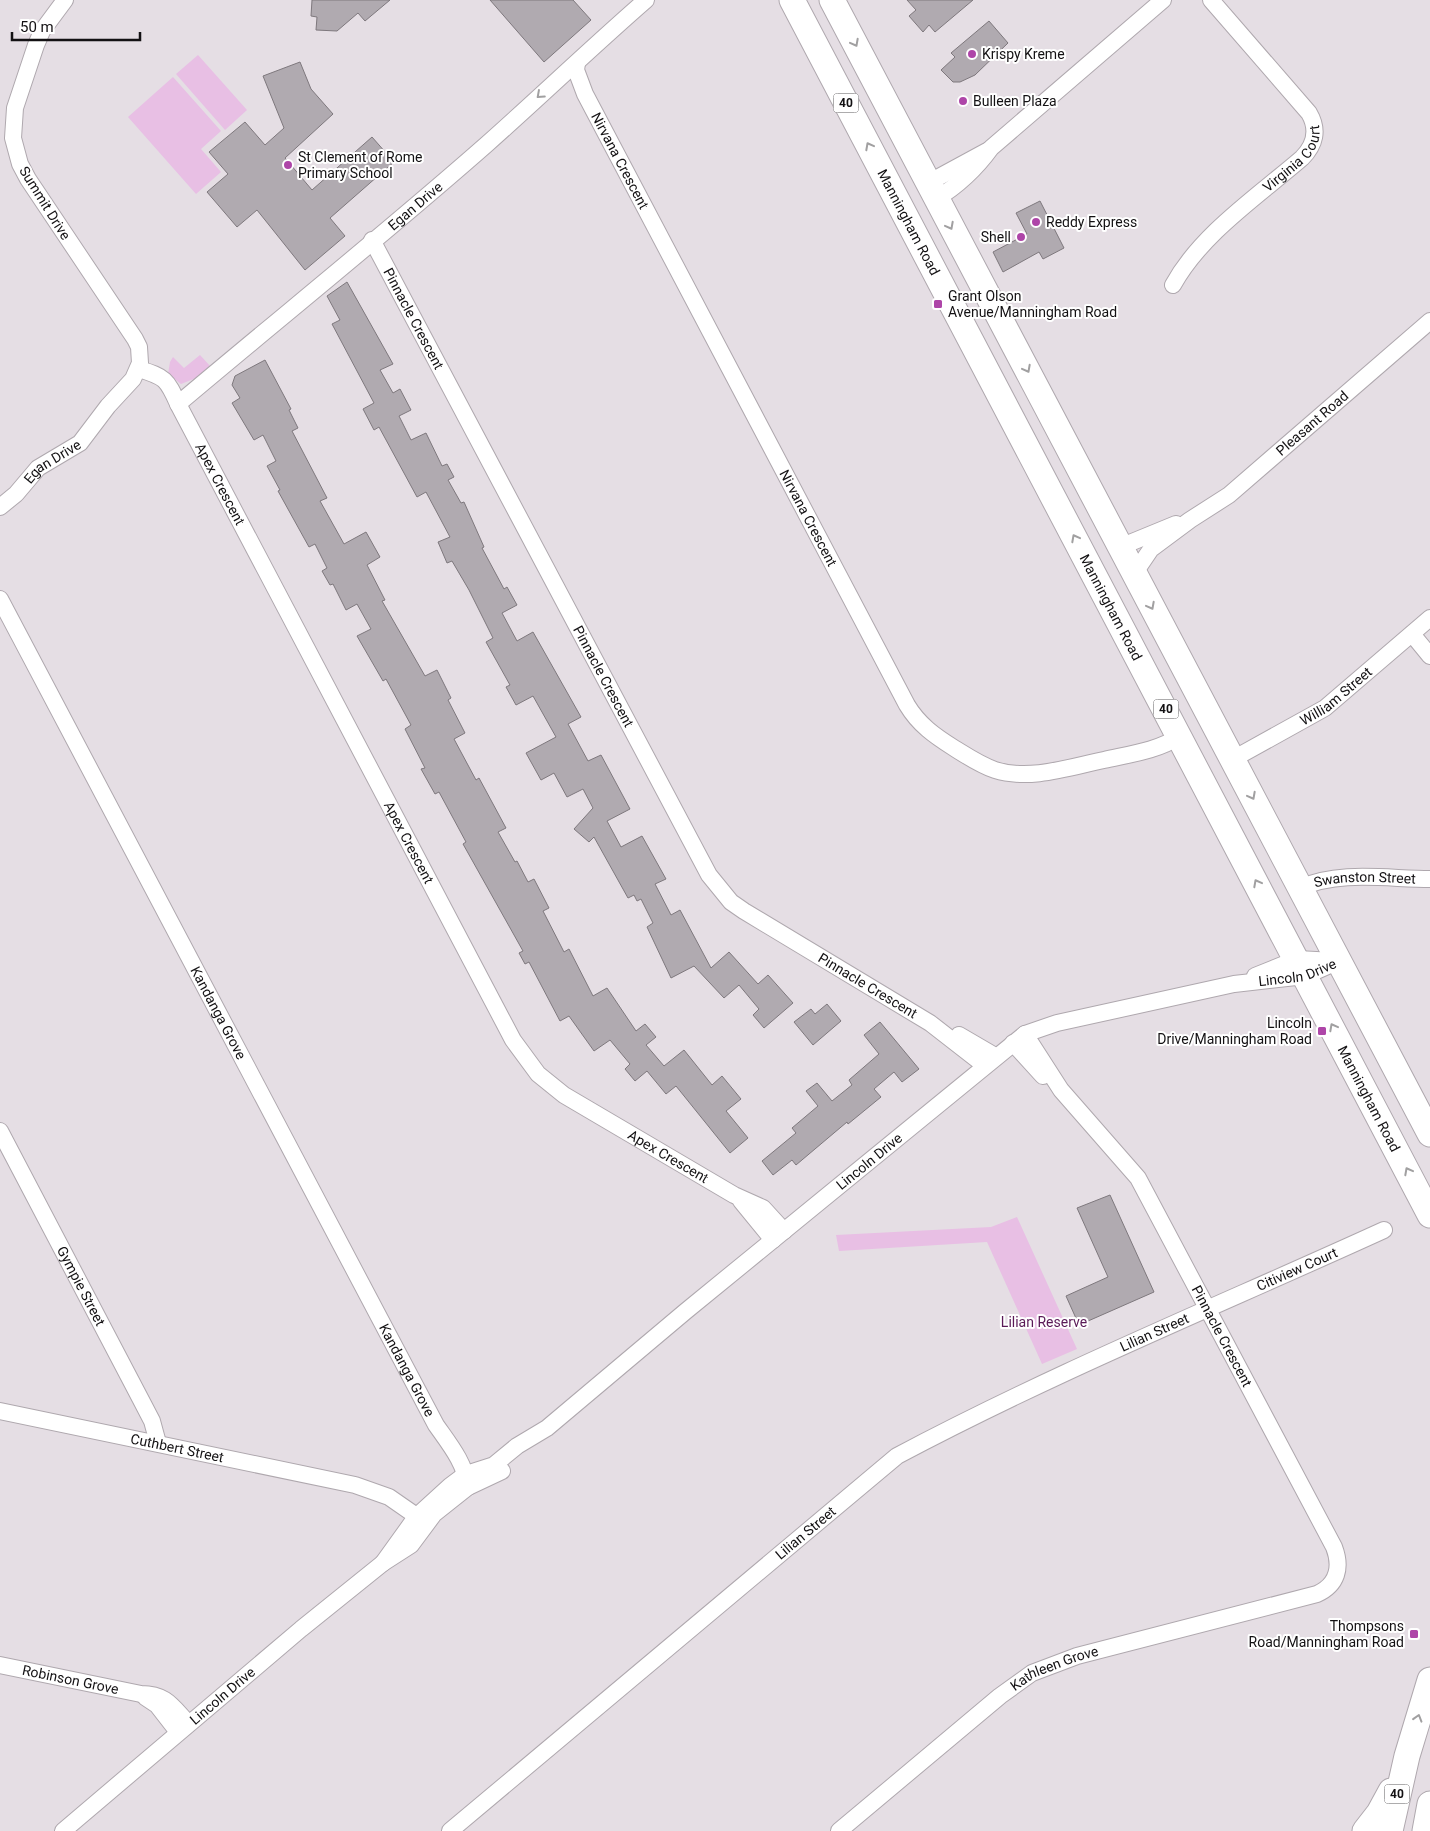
<svg xmlns="http://www.w3.org/2000/svg" width="1430" height="1831" viewBox="0 0 1430 1831" font-family="Roboto,sans-serif">
	<rect width="100%" height="100%" fill="#e5dee4"/>
	<!-- green -->
	<g fill="#e8bfe4">
		<polygon points="198,55 247,110 225,130 176,74"/>
		<polygon points="173,77 221,131 201,149 221,172 196,194 128,117"/>
		<polygon points="200,355 211,367 196,378 181,384 168,374 170,362 173,357 184,368"/>
		<polygon points="1017,1217 1077,1349 1042,1364 987,1242 839,1251 836,1235 991,1227"/>
	</g>
	<!-- building -->
	<g fill="#b0aab0" stroke="#7e787d">
		<polygon points="312,0 390,0 365,21 358,13 337,31 316,30 317,17 311,16"/>
		<polygon points="490,0 573,0 591,20 544,62"/>
		<polygon points="907,0 973,0 935,32 929,25 923,32 909,16 916,10"/>
		<polygon points="989,21 1008,43 975,75 960,82 953,82 941,70 955,57 951,53"/>
		<polygon points="300,62 311,89 333,114 285,158 312,190 372,137 394,162 330,218 345,236 305,270 257,210 237,227 207,192 228,174 209,152 245,122 265,145 284,128 263,76"/>
		<polygon points="1040,201 1064,248 1043,259 1039,252 1003,272 993,252 1027,234 1016,213"/>
		<polygon points="347,282 393,364 380,370 393,393 400,389 411,410 399,416 411,440 426,433 442,466 447,464 454,477 448,480 461,503 464,502 484,547 482,548 504,589 507,587 517,605 502,613 517,641 533,632 581,717 568,724 588,761 601,755 630,809 607,821 621,847 642,836 666,879 655,884 671,915 680,910 711,968 729,952 758,984 768,975 793,1003 764,1028 753,1015 759,1009 739,985 724,998 694,966 671,978 647,927 653,923 641,899 637,901 634,895 628,898 594,837 589,842 574,829 593,808 583,789 567,797 554,773 541,780 526,753 556,737 533,696 516,705 506,687 510,685 486,642 493,638 469,590 452,561 447,563 438,542 450,537 426,492 417,497 379,427 374,430 363,409 374,403 332,324 340,320 327,296"/>
		<polygon points="265,360 291,409 289,410 298,428 292,431 327,498 320,501 344,544 366,532 380,557 367,565 385,600 382,601 425,676 437,670 451,698 448,700 465,733 454,739 476,780 479,778 506,828 498,832 515,862 517,861 528,882 534,879 549,908 543,911 564,952 569,949 593,996 607,988 636,1031 645,1024 656,1037 646,1045 664,1066 684,1050 712,1085 722,1076 741,1099 726,1111 748,1138 730,1153 676,1086 666,1094 647,1071 635,1081 625,1069 630,1064 610,1040 594,1051 569,1016 560,1021 529,962 525,964 519,953 523,951 463,844 466,842 439,792 435,794 421,769 425,768 405,729 411,725 386,679 383,681 357,636 371,629 357,604 346,610 333,584 330,585 322,571 327,568 315,544 309,547 278,491 280,490 267,466 276,461 263,435 254,440 232,403 240,398 232,385 235,376"/>
		<polygon points="827,1004 841,1021 813,1045 794,1022 811,1009 815,1014"/>
		<polygon points="880,1022 919,1069 902,1082 894,1072 874,1089 881,1097 848,1124 847,1122 796,1165 792,1160 773,1175 762,1161 796,1133 792,1128 818,1106 806,1091 817,1083 832,1101 852,1085 849,1080 879,1054 864,1035"/>
		<polygon points="1110,1195 1154,1292 1079,1325 1066,1296 1108,1277 1077,1208"/>
	</g>
	<g fill="none" stroke-linecap="round" stroke-linejoin="round">
		<defs>
			<g id="minor">
				<path id="s1" d="M577 63 576 70 585 94 907 705C919 725 935 736 954 748 967 756 980 765 995 770 1030 781 1070 767 1104 760 1131 754 1157 751 1180 736"/>
				<polyline points="928,183 987,151"/>
				<path d="M936 199C959 185 975 170 991 148L1163 0"/>
				<path id="s2" d="M372 240 709 875 731 902 744 911 930 1023 984 1065"/>
				<path id="s3" d="M1173 285C1201 234 1258 196 1302 158 1315 145 1319 130 1309 113L1211 0"/>
				<path id="s4" d="M139 369C165 377 167 379 178 404L513 1040 538 1074 564 1095 734 1195 763 1208 784 1231"/>
				<path id="s5" d="M178 404C281 317 386 233 487 144 541 96 592 47 646 0"/>
				<path id="s6" d="M0 507 16 494 38 468 80 443 108 406 133 379 140 363 139 347 135 339 28 179 20 164 13 138 15 108 36 45 42 31 65 0"/>
				<polyline points="1120,547 1176,524"/>
				<path id="s7" d="M1134 574 1151 549 1190 520 1229 495 1430 321"/>
				<path id="s8" d="M0 599 436 1425C450 1445 465 1463 468 1487"/>
				<polyline points="1412,634 1430,656"/>
				<path id="s9" d="M1233 759 1325 708 1430 618"/>
				<path id="s10" d="M1300 888C1339 870 1388 879 1430 879"/>
				<polyline points="1255,976 1297,959 1335,961"/>
				<polyline points="959,1035 995,1056"/>
				<polyline points="1013,1043 1043,1076"/>
				<path id="s11" d="M0 1131 140 1398 152 1421 158 1443"/>
				<polyline points="741,1201 773,1240"/>
				<path id="s12" d="M0 1411 355 1485 389 1497 425 1522"/>
				<path id="s13" d="M383 1563 416 1517 450 1486 466 1474 494 1465 517 1446 547 1428 686 1311 1025 1034 1057 1023 1234 984 1305 976 1339 961"/>
				<path id="s14" d="M0 1665 141 1694C166 1694 172 1706 188 1723"/>
				<polyline points="145,1697 157,1705 178,1732"/>
				<path id="s15" d="M63 1831 301 1629 383 1563 411 1545 434 1514 468 1487 502 1471"/>
				<path id="s16" d="M450 1831 897 1456C1055 1372 1222 1304 1384 1230"/>
				<path id="s17" d="M839 1831 1000 1696 1032 1673 1077 1656 1317 1594C1337 1585 1342 1568 1334 1547L1138 1178 1061 1090 1025 1034"/>
			</g>
			<g id="primary">
				<path id="s18" d="M792 0 1430 1215"/>
				<polyline points="832,0 1430,1134"/>
				<polyline points="1365,1831 1379,1813 1391,1791"/>
				<polyline points="1390,1831 1407,1756 1430,1680"/>
				<polyline points="1425,1831 1430,1804"/>
			</g>
		</defs>
		<!-- minor casing -->
		<use href="#minor" stroke="#afa8ae" stroke-width="18"/>
		<!-- primary casing -->
		<use href="#primary" stroke="#afa8ae" stroke-width="27"/>
		<!-- minor -->
		<use href="#minor" stroke="#fff" stroke-width="16"/>
		<!-- primary -->
		<use href="#primary" stroke="#fff" stroke-width="25"/>
	</g>
	<!-- one-way arrows -->
	<defs><path id="oneway-chevron" d="M-2-3.5L2.5 0L-2 3.5" fill="none" stroke-width="1.6" stroke-linecap="round" stroke-linejoin="round" transform="scale(1.25)"/></defs>
	<g stroke="#a1a0a1">
		<use href="#oneway-chevron" transform="translate(855 43) rotate(62)"/>
		<use href="#oneway-chevron" transform="translate(540 95) rotate(138)"/>
		<use href="#oneway-chevron" transform="translate(869 146) rotate(-118)"/>
		<use href="#oneway-chevron" transform="translate(950 226) rotate(62)"/>
		<use href="#oneway-chevron" transform="translate(1027 369) rotate(62)"/>
		<use href="#oneway-chevron" transform="translate(1075 538) rotate(-118)"/>
		<use href="#oneway-chevron" transform="translate(1151 606) rotate(62)"/>
		<use href="#oneway-chevron" transform="translate(1252 796) rotate(62)"/>
		<use href="#oneway-chevron" transform="translate(1257 883) rotate(-118)"/>
		<use href="#oneway-chevron" transform="translate(1333 1027) rotate(-118)"/>
		<use href="#oneway-chevron" transform="translate(1408 1171) rotate(-118)"/>
		<use href="#oneway-chevron" transform="translate(1418 1718) rotate(-73)"/>
	</g>
	<!-- markers -->
	<g fill="#ae45a8" stroke="#fff" stroke-width="2">
		<circle cx="972" cy="54" r="5"/>
		<circle cx="963" cy="101" r="5"/>
		<circle cx="288" cy="165" r="5"/>
		<circle cx="1036" cy="222" r="5"/>
		<circle cx="1021" cy="237" r="5"/>
		<rect x="933" y="299" width="10" height="10" rx="2.5"/>
		<rect x="1317" y="1026" width="10" height="10" rx="2.5"/>
		<rect x="1409" y="1629" width="10" height="10" rx="2.5"/>
	</g>
	<g text-anchor="middle" dominant-baseline="central" stroke-width="4" stroke-linejoin="round" paint-order="stroke">
		<!-- shield labels -->
		<g fill="#fff" stroke="#5a585a" stroke-width="1">
			<rect x="833.5" y="93.5" width="25" height="19" rx="4"/>
			<rect x="1153.5" y="699.5" width="25" height="19" rx="4"/>
			<rect x="1384.5" y="1784.5" width="25" height="19" rx="4"/>
		</g>
		<g font-size="12" font-weight="bold" fill="#131113">
			<text x="846" y="103">40</text>
			<text x="1166" y="709">40</text>
			<text x="1397" y="1794">40</text>
		</g>
		<!-- poi labels -->
		<g font-size="14" fill="#131113" stroke="#fff" text-anchor="start">
			<text x="982" y="54">Krispy Kreme</text>
			<text x="973" y="101">Bulleen Plaza</text>
			<text x="298" y="157">St Clement of Rome<tspan x="298" dy="16">Primary School</tspan></text>
			<text x="1046" y="222">Reddy Express</text>
			<text x="1011" y="237" text-anchor="end">Shell</text>
			<text x="948" y="296">Grant Olson<tspan x="948" dy="16">Avenue/Manningham Road</tspan></text>
			<text x="1312" y="1023" text-anchor="end">Lincoln<tspan x="1312" dy="16">Drive/Manningham Road</tspan></text>
			<text x="1404" y="1626" text-anchor="end">Thompsons<tspan x="1404" dy="16">Road/Manningham Road</tspan></text>
		</g>
		<!-- street labels -->
		<g font-size="14" fill="#131113" stroke="#fff">
			<text stroke="none"><textPath href="#s3" startOffset="176">Virginia Court</textPath></text>
			<text stroke="none"><textPath href="#s1" startOffset="108">Nirvana Crescent</textPath></text>
			<text transform="translate(45 203) rotate(58)">Summit Drive</text>
			<text stroke="none"><textPath href="#s5" startOffset="309">Egan Drive</textPath></text>
			<text stroke="none"><textPath href="#s18" startOffset="251">Manningham Road</textPath></text>
			<text stroke="none"><textPath href="#s2" startOffset="89">Pinnacle Crescent</textPath></text>
			<text stroke="none"><textPath href="#s7" startOffset="235">Pleasant Road</textPath></text>
			<text stroke="none"><textPath href="#s6" startOffset="70">Egan Drive</textPath></text>
			<text stroke="none"><textPath href="#s4" startOffset="146">Apex Crescent</textPath></text>
			<text stroke="none"><textPath href="#s1" startOffset="512">Nirvana Crescent</textPath></text>
			<text stroke="none"><textPath href="#s18" startOffset="686">Manningham Road</textPath></text>
			<text stroke="none"><textPath href="#s2" startOffset="494">Pinnacle Crescent</textPath></text>
			<text stroke="none"><textPath href="#s9" startOffset="121">William Street</textPath></text>
			<text stroke="none"><textPath href="#s4" startOffset="551">Apex Crescent</textPath></text>
			<text stroke="none"><textPath href="#s10" startOffset="66">Swanston Street</textPath></text>
			<text stroke="none"><textPath href="#s13" startOffset="1116">Lincoln Drive</textPath></text>
			<text stroke="none"><textPath href="#s2" startOffset="914">Pinnacle Crescent</textPath></text>
			<text stroke="none"><textPath href="#s8" startOffset="468">Kandanga Grove</textPath></text>
			<text stroke="none"><textPath href="#s18" startOffset="1241">Manningham Road</textPath></text>
			<text stroke="none"><textPath href="#s4" startOffset="971">Apex Crescent</textPath></text>
			<text stroke="none"><textPath href="#s13" startOffset="635">Lincoln Drive</textPath></text>
			<text stroke="none"><textPath href="#s16" startOffset="1025">Citiview Court</textPath></text>
			<text stroke="none"><textPath href="#s11" startOffset="175">Gympie Street</textPath></text>
			<text stroke="none"><textPath href="#s16" startOffset="869">Lilian Street</textPath></text>
			<text transform="translate(1222 1336) rotate(62)">Pinnacle Crescent</text>
			<text stroke="none"><textPath href="#s8" startOffset="872">Kandanga Grove</textPath></text>
			<text stroke="none"><textPath href="#s12" startOffset="181">Cuthbert Street</textPath></text>
			<text stroke="none"><textPath href="#s16" startOffset="464">Lilian Street</textPath></text>
			<text stroke="none"><textPath href="#s17" startOffset="272">Kathleen Grove</textPath></text>
			<text stroke="none"><textPath href="#s14" startOffset="72">Robinson Grove</textPath></text>
			<text stroke="none"><textPath href="#s15" startOffset="209">Lincoln Drive</textPath></text>
		</g>
		<!-- park labels -->
		<g font-size="14" fill="#5a1a57" stroke="#fff">
			<text x="1044" y="1322">Lilian Reserve</text>
		</g>
	</g>
	<!-- scale -->
	<path d="M12 32v8h128v-8" fill="none" stroke="#131113" stroke-width="2.5"/>
	<text x="20" y="32" font-size="15" fill="#131113" stroke="#ffffff" stroke-width="4" paint-order="stroke">50 m</text>
</svg>
